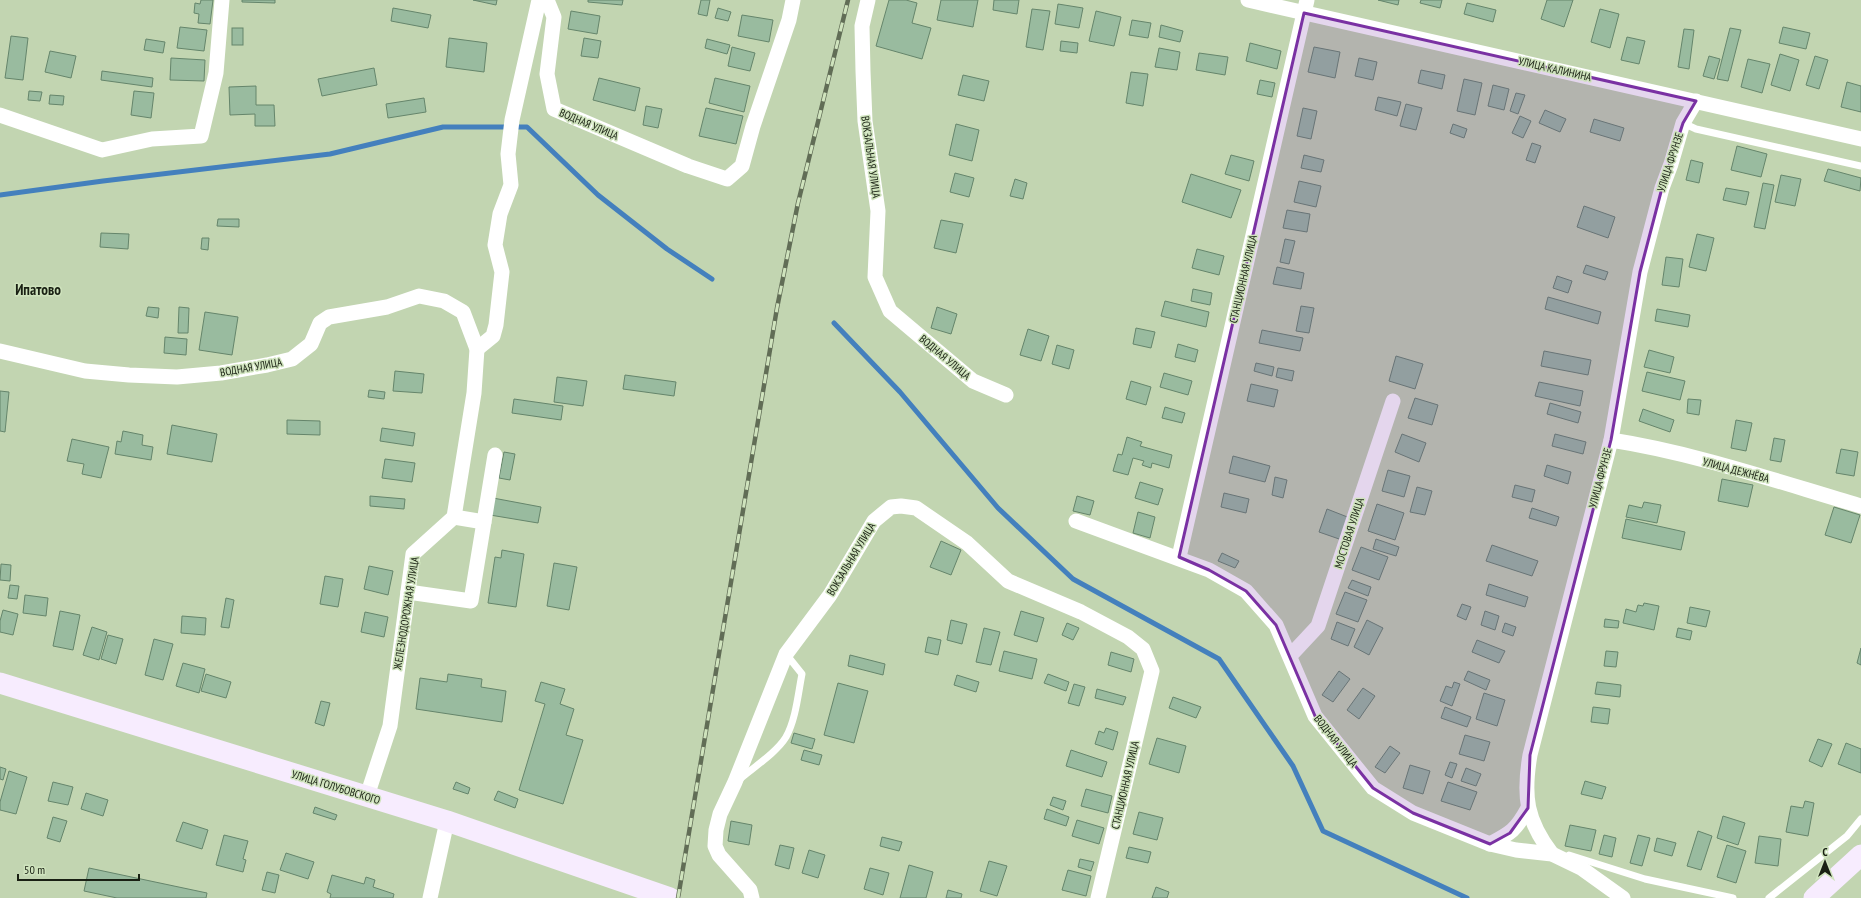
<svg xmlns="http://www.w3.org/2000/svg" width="1861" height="898" viewBox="0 0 1861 898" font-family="'PT Sans Narrow',sans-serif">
	<rect width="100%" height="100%" fill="#c2d5b1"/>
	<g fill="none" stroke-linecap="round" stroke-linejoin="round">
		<!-- stream -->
		<g stroke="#4480bd" stroke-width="5">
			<polyline points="0,195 103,181 330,154 443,127 527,127 598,195 667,249 712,279"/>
			<polyline points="834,323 900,392 998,508 1073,579 1219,659 1293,766 1323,831 1467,898"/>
		</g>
	</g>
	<!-- building -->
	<g fill="#99bb9f" stroke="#65856b">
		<polygon points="201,0 213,0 210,24 198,23 199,14 194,13 195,3 200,4"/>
		<polygon points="242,0 275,0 275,3 242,2"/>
		<polygon points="473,0 497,0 496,5"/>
		<polygon points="588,0 623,0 622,5 588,2"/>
		<polygon points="701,0 710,0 707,16 698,14"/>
		<polygon points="889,0 906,0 917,3 912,23 931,28 922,59 876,46"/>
		<polygon points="941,0 978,0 973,27 937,20"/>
		<polygon points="994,0 1019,0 1017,14 993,10"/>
		<polygon points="1378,0 1399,0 1398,5"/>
		<polygon points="1421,0 1442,0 1440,8 1420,3"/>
		<polygon points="1547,0 1573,0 1564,27 1541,19"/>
		<polygon points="1467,3 1496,10 1493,22 1464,14"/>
		<polygon points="1058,4 1083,8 1079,28 1055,24"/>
		<polygon points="393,8 431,15 428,28 391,21"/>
		<polygon points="718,8 731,12 728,21 715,18"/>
		<polygon points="1032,9 1050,11 1043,50 1026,47"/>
		<polygon points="1600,9 1619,14 1610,48 1591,42"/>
		<polygon points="571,11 600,16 597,34 568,29"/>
		<polygon points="1096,11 1121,17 1114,46 1089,41"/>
		<polygon points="742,15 773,20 769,42 738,36"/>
		<polygon points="1132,20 1151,23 1148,38 1129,35"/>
		<polygon points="1161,25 1183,31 1180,42 1159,37"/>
		<polygon points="180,27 207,30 204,51 177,48"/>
		<polygon points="1783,27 1810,33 1806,49 1779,43"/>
		<rect x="232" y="28" width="11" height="17"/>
		<polygon points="1730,28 1741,30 1728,81 1717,79"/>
		<polygon points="1684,29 1694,30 1689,69 1678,67"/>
		<polygon points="11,36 28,38 23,80 5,78"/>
		<polygon points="1627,37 1645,41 1639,64 1621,60"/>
		<polygon points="449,38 487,43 484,72 446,67"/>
		<polygon points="584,38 601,41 598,58 581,56"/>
		<polygon points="146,39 165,42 163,53 144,50"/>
		<polygon points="707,39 730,45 727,54 705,48"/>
		<polygon points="1061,41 1078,43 1077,53 1060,51"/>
		<polygon points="1250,43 1281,51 1277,69 1246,61"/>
		<polygon points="732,47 755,53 750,71 728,66"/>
		<polygon points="1314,47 1340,52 1335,78 1308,72"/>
		<polygon points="1159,48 1180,52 1177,70 1155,67"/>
		<polygon points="50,51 76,56 71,78 45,72"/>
		<polygon points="1199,53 1228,57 1225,75 1196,70"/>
		<polygon points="1780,54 1799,60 1790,91 1771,85"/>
		<polygon points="1709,56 1720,59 1714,79 1703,76"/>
		<polygon points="1815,56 1828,60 1819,89 1806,85"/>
		<polygon points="171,58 205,60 204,81 170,80"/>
		<polygon points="1359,58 1377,62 1373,80 1355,76"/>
		<polygon points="1748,59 1770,64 1762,93 1741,87"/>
		<polygon points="374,68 377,85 322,96 318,79"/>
		<polygon points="1421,70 1445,75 1442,89 1418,83"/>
		<polygon points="102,71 153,78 152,87 101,80"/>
		<polygon points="1131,72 1148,74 1143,106 1126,103"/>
		<polygon points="963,75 989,81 984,101 958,95"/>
		<polygon points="599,78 640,88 635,111 593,100"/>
		<polygon points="715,78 750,86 744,112 709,103"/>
		<polygon points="1464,79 1482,83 1475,115 1457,111"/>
		<polygon points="1260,80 1275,83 1272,97 1257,94"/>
		<polygon points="1847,82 1861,86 1861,112 1841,107"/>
		<polygon points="1493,85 1509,89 1504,110 1488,106"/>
		<polygon points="256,86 256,105 274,105 275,126 255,126 255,114 230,115 229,87"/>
		<polygon points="29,91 42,92 40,101 28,100"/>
		<polygon points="134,91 154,93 151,118 131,115"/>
		<polygon points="1516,93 1525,95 1518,114 1510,111"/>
		<polygon points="50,95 64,96 63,105 49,104"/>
		<polygon points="1378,97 1401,102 1397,116 1375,110"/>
		<polygon points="424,98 426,112 388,118 386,104"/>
		<polygon points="1406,104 1422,108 1416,130 1400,126"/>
		<polygon points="646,106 662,109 658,128 643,125"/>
		<polygon points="706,108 743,116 736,144 699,136"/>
		<polygon points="1303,108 1317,111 1311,139 1297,136"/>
		<polygon points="1545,110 1566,119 1560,132 1539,123"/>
		<polygon points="1520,116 1531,121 1523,138 1512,133"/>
		<polygon points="1594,119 1624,128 1620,141 1590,132"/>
		<polygon points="956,124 979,130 972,161 949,155"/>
		<polygon points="1453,124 1467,129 1464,138 1450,133"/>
		<polygon points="1532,143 1541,146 1535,163 1526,160"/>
		<polygon points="1737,146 1767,154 1761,177 1731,170"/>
		<polygon points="1231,155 1254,161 1249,181 1225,174"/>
		<polygon points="1304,155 1324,160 1321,172 1301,168"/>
		<polygon points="1691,160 1703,163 1699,183 1686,180"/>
		<polygon points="1828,169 1861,178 1860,191 1824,181"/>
		<polygon points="955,173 974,178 969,197 950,192"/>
		<polygon points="1191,174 1241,190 1231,218 1182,202"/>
		<polygon points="1781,175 1801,179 1795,206 1775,202"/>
		<polygon points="1015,179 1027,183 1023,199 1010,196"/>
		<polygon points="1299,181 1321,186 1316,207 1294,202"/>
		<polygon points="1763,183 1774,185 1765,229 1754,227"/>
		<polygon points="1726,188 1749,192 1746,205 1723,200"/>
		<polygon points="1584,206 1615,217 1608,238 1577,227"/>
		<polygon points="1287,210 1310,214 1307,232 1283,228"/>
		<polygon points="218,219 239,219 239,227 217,226"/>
		<polygon points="941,220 963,224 956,253 934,248"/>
		<polygon points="101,233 129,234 128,249 100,247"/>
		<polygon points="1697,234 1714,238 1706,271 1689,267"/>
		<polygon points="202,238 209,238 208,250 201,249"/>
		<polygon points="1285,239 1295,241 1289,264 1280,262"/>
		<polygon points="1197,249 1224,256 1219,275 1192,268"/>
		<polygon points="1666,257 1683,259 1679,287 1662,285"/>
		<polygon points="1586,265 1608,272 1605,280 1583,273"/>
		<polygon points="1277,267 1304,273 1301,289 1273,284"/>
		<polygon points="1557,276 1572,281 1568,293 1553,288"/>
		<polygon points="1193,289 1212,293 1210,305 1191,301"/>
		<polygon points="1548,297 1601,312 1598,324 1545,309"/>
		<polygon points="1165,301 1209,312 1206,327 1161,316"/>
		<polygon points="1301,306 1314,308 1309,333 1296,331"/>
		<polygon points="148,307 159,308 158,318 146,316"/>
		<polygon points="179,307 189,308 188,333 178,333"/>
		<polygon points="937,307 957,314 951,334 931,328"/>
		<polygon points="1657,309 1690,315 1688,327 1655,321"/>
		<polygon points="205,312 238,317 232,355 199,350"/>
		<polygon points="1136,328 1155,332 1151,348 1133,344"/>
		<polygon points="1028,329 1049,336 1041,361 1020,355"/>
		<polygon points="1262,330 1303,338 1300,351 1259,343"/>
		<polygon points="165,337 187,339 186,355 164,353"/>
		<polygon points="1178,344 1198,350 1195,362 1175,357"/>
		<polygon points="1057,345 1074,350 1069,369 1052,364"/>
		<polygon points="1649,350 1674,357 1670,373 1644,367"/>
		<polygon points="1544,351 1591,360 1588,375 1541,366"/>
		<polygon points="1396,356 1423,364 1415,389 1389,381"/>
		<polygon points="1256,363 1274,367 1272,376 1254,371"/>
		<polygon points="1278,368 1294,371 1292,381 1276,377"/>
		<polygon points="395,371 424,374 422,393 393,391"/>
		<polygon points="1647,372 1685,381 1680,400 1642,391"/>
		<polygon points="1164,373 1192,381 1188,395 1160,387"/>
		<polygon points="625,375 676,382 674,396 623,389"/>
		<polygon points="557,377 587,381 583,406 554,402"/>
		<polygon points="1131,381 1151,387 1146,405 1126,399"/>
		<polygon points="1539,382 1583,391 1580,406 1535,396"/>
		<polygon points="1251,384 1278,390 1274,407 1247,401"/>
		<polygon points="369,390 385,392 384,399 368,397"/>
		<polygon points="0,391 9,392 5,432 0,431"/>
		<polygon points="1415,398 1438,405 1432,425 1408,418"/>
		<polygon points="514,399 563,406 561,420 512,413"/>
		<polygon points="1688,399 1701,400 1699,415 1687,413"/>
		<polygon points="1550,403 1581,412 1578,423 1547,414"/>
		<polygon points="1165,407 1185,413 1182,423 1162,418"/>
		<polygon points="1643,409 1674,420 1670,432 1639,421"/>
		<polygon points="287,420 320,421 320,435 287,434"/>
		<polygon points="1736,420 1752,423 1746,451 1731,448"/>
		<polygon points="172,425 217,434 212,462 167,454"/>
		<polygon points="382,428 415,433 413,446 380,441"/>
		<polygon points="123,431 143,435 142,445 153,447 151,460 115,454 117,441 121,442"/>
		<polygon points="1402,434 1426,443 1419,462 1395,452"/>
		<polygon points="1555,434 1586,442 1583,454 1552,446"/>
		<polygon points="1127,437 1142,442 1140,446 1172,455 1169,468 1152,463 1151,468 1142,465 1144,461 1133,458 1128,475 1113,471 1118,454 1122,455"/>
		<polygon points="1774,438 1785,440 1781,462 1770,460"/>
		<polygon points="72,439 109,447 101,478 82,474 84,464 67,461"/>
		<polygon points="1841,449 1858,452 1854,476 1836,473"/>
		<polygon points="504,452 515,454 510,480 499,478"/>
		<polygon points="1233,456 1270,466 1265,482 1229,473"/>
		<polygon points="385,459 415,463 412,482 382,478"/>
		<polygon points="1547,465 1571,472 1568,484 1544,476"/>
		<polygon points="1388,470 1410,476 1404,497 1382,491"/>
		<polygon points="1275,477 1287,480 1283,498 1272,495"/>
		<polygon points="1722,479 1753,485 1748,507 1718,501"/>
		<polygon points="1140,482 1163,489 1158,505 1135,498"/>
		<polygon points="1515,485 1535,490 1532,502 1512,497"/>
		<polygon points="1417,487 1432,491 1425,515 1410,512"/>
		<polygon points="1224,493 1249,499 1246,513 1221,507"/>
		<polygon points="370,496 405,499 404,509 370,506"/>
		<polygon points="1077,496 1094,501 1090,515 1073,511"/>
		<polygon points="493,498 541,507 538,523 490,515"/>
		<polygon points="1644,502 1661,505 1657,523 1626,517 1629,505 1642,508"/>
		<polygon points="1377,504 1404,513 1395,540 1368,531"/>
		<polygon points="1834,507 1860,515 1851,543 1825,535"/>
		<polygon points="1532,508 1559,517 1556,526 1529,518"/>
		<polygon points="1327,509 1350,518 1342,540 1319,532"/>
		<polygon points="1138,512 1155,517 1150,538 1133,533"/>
		<polygon points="1626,519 1685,532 1681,550 1622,538"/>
		<polygon points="1376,539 1399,547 1396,556 1373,549"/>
		<polygon points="941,541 961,550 951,575 930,567"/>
		<polygon points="1492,545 1538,561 1532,576 1486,561"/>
		<polygon points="1361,547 1388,557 1379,580 1352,570"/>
		<polygon points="502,550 524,554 516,607 488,603 495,557 501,558"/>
		<polygon points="1222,553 1239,561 1235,568 1218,561"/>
		<polygon points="554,563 577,567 569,610 547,606"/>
		<polygon points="1,564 11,565 10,581 0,580"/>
		<polygon points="369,566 393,571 388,595 364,589"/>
		<polygon points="325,576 343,579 338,607 320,604"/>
		<polygon points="1352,580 1371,587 1368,596 1348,588"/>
		<polygon points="1489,584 1528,597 1525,607 1486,595"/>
		<polygon points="10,585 19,586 17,599 8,598"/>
		<polygon points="1345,592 1367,600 1358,622 1336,614"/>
		<polygon points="25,595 48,598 46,616 23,613"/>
		<polygon points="226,598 234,600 229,628 221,627"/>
		<polygon points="1644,603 1659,606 1654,630 1623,623 1626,609 1636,612 1638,605 1643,606"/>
		<polygon points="1462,604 1471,607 1466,620 1457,616"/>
		<polygon points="1690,607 1710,611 1706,627 1687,623"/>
		<polygon points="3,610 18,614 13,635 0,632 0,621"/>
		<polygon points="60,611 80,615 73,650 53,646"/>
		<polygon points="1021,611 1044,618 1037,642 1014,635"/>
		<polygon points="1485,611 1499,616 1495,630 1481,625"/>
		<polygon points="365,612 388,617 384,637 361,632"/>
		<polygon points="182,616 206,618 205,635 181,633"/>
		<polygon points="1605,619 1619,621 1618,628 1604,627"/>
		<polygon points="951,620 967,624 962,644 947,640"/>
		<polygon points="1367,620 1383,628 1369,655 1354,647"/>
		<polygon points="1337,622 1355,629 1348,646 1331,639"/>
		<polygon points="1067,623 1079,628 1073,640 1062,635"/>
		<polygon points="1505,623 1516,627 1513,636 1502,632"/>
		<polygon points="92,627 107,632 99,660 83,655"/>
		<polygon points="984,628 1000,632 991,665 976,662"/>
		<polygon points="1678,628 1692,631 1690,640 1676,637"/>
		<polygon points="108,635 123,639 116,664 101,659"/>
		<polygon points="928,637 941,640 938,655 925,652"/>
		<polygon points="154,639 173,644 163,680 145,675"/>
		<polygon points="1477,640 1505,651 1499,663 1472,652"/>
		<polygon points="1861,648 1861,665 1857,663"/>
		<polygon points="1004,651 1037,659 1032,679 999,671"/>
		<polygon points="1606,651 1618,652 1616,667 1604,666"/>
		<polygon points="1111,652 1134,659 1131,672 1108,665"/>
		<polygon points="850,655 885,664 883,675 848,666"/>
		<polygon points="183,663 205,669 199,693 176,686"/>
		<polygon points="1339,671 1350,679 1333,702 1322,695"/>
		<polygon points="1468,671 1490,680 1486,690 1464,680"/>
		<polygon points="206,674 231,682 226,698 201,691"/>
		<polygon points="448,674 482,679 481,687 506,691 502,722 416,709 420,678 447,682"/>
		<polygon points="1048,674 1069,682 1066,691 1044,683"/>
		<polygon points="957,675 979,682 976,692 954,685"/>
		<polygon points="541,682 565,689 560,704 574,709 566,735 583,740 563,804 519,790 545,704 535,701"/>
		<polygon points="1454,682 1460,684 1452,706 1440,701 1446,686 1452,688"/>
		<polygon points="1597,682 1621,685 1620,697 1595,694"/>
		<polygon points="838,683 868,691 854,743 824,735"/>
		<polygon points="1074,684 1085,687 1079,706 1068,703"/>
		<polygon points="1363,688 1375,696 1359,719 1347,710"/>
		<polygon points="1097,689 1126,697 1123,705 1095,698"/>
		<polygon points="1484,693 1505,700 1497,726 1476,719"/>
		<polygon points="1173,697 1201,707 1196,718 1169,708"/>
		<polygon points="321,701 330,703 324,726 315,723"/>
		<polygon points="1445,707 1471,717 1467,727 1441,718"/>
		<polygon points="1593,707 1610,709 1608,724 1591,722"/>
		<polygon points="1106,728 1118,732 1113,750 1095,744 1099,731 1104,733"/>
		<polygon points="794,733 815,739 812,749 791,743"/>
		<polygon points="1465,735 1490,742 1484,761 1459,754"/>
		<polygon points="1157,738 1186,746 1179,773 1149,764"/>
		<polygon points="1818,739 1832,744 1822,767 1809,761"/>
		<polygon points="1846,743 1861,749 1861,773 1838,764"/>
		<polygon points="1390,746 1400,753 1385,773 1375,767"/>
		<polygon points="804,750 822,755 819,765 801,760"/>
		<polygon points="1071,750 1107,762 1102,777 1066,766"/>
		<polygon points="1450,762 1457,764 1452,778 1445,775"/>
		<polygon points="1410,765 1430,771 1423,794 1403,788"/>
		<polygon points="0,767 6,769 3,780 0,779"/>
		<polygon points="1466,768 1481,774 1476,786 1461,781"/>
		<polygon points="9,771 27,777 16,814 0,810 0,802"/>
		<polygon points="1585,781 1606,787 1602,799 1581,794"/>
		<polygon points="53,782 73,787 68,805 48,801"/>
		<polygon points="456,782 470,788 468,794 453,789"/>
		<polygon points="1448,782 1477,792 1470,810 1441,801"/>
		<polygon points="1086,789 1112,796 1108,813 1081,806"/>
		<polygon points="498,791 518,799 515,808 494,800"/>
		<polygon points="86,793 108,800 103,816 81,809"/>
		<polygon points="1053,797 1066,801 1063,810 1050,805"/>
		<polygon points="1805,801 1814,803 1808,836 1786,832 1791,806 1803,808"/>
		<polygon points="315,807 337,815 335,820 313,813"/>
		<polygon points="1047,809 1069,817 1066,826 1044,819"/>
		<polygon points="1139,812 1163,818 1157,840 1133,834"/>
		<polygon points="1723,816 1745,823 1738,845 1717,838"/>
		<polygon points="53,817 67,821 60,842 47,838"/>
		<polygon points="1077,820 1104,828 1099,844 1072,836"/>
		<polygon points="731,821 752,825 749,845 728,841"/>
		<polygon points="183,822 208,830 202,849 176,841"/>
		<polygon points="1570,825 1596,830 1591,851 1565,846"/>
		<polygon points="1698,831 1712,836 1701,870 1687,866"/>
		<polygon points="224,835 248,841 243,859 246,860 243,872 216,865"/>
		<polygon points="1604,835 1616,838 1612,857 1599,854"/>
		<polygon points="1638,835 1650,838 1642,866 1630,863"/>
		<polygon points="1759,836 1781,839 1778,866 1755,863"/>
		<polygon points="882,837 902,842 899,851 880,846"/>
		<polygon points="1657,838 1676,843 1672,856 1654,851"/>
		<polygon points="780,845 794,848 789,869 775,865"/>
		<polygon points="1727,845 1746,851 1736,883 1717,877"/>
		<polygon points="1129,847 1151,852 1148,863 1126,858"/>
		<polygon points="809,850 825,855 818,878 802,873"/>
		<polygon points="286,853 314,862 308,879 280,870"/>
		<polygon points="1080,859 1094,862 1091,871 1078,867"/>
		<polygon points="989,861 1007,866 997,896 980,891"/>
		<polygon points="909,865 933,872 926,898 900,898"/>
		<polygon points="89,868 207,893 206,898 117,898 84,891"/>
		<polygon points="870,868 889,873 883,895 864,889"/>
		<polygon points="1068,870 1091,876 1086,896 1062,890"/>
		<polygon points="267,872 279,875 275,893 262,890"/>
		<polygon points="332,875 364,884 366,877 375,880 373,887 394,894 393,898 330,898 331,894 327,892"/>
		<polygon points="1156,887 1169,892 1167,898 1152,898"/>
		<polygon points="948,890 962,894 961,898 946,898"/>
	</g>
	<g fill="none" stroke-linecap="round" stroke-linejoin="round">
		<!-- lane -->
		<g stroke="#fff" stroke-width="7">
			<polyline points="1683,123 1696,129 1861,166"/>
			<path d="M740 779C754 767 777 752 786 737 796 719 798 694 802 674L786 654"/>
			<polyline points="1569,855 1645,879 1733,898"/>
			<polyline points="1769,898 1847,836 1861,819"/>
		</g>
		<!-- street -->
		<g stroke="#fff" stroke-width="15">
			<polyline points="547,0 554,17 547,74 554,109 688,166 727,179 742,166 753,126 789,20 793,0"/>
			<polyline points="868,0 862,26 863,71 865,121 878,211 875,277 890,311 973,381 1006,395"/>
			<polyline points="1248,0 1861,139"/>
			<polyline points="0,115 102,150 152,139 201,136 216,73 222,0"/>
			<polyline points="477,349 493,336 496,325 502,272 495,245 500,214 511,185 508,154 512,120 539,0"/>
			<polyline points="0,351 85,371 129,375 177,377 221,373 267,365 292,359 311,344 320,323 329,317 387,307 419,296 444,301 463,312 477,349 474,393 454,517 413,554 390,726 367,796"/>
			<path d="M1611 440C1695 453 1779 482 1861 506"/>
			<polyline points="454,517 484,522"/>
			<polyline points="1076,521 1209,570 1246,591 1276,625 1315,716 1373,788 1413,813 1490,844 1516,850 1552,854 1581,868 1623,898"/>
			<polyline points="1179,557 1307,0"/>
			<polyline points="408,592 471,601 495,455"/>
			<polyline points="1290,656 1318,626 1393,401"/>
			<path d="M1490 844C1511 833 1516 830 1528 808"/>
			<path d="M1552 854C1526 820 1523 796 1530 755L1611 440 1640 272 1662 188 1671 164 1683 123 1696 101"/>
			<polyline points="430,898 447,821"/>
			<polyline points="752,898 750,890 719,855 715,846 716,830 720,814 735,782 786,654 830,595 874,521 891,507 901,506 916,508 967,543 1008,581 1081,612 1128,637 1143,649 1152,671 1098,898"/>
		</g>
		<!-- secondary -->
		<g stroke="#f7ecfe" stroke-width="21">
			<polyline points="0,683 447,821 670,898"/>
			<polyline points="1814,898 1861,855"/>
		</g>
		<defs>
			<polyline id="rail" points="678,898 777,308 798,203 848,0"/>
		</defs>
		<!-- rail casing -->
		<use href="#rail" stroke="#616d56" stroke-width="4.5"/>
		<!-- rail -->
		<use href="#rail" stroke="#cfe3bd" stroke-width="3" stroke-dasharray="9" stroke-linecap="butt"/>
	</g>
	<!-- marked area -->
	<path fill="#7a31a3" fill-opacity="0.2" stroke="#7a31a3" stroke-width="3" stroke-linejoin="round" d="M1304 13 1696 101 1683 123 1662 188 1640 272 1611 440 1530 755 1528 808 1510 833 1490 844 1413 813 1373 788 1315 716 1276 625 1246 591 1209 570 1179 557Z"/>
	<g text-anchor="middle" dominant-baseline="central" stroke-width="3" stroke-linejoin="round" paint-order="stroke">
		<!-- street labels -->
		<g font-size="11" fill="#192013" stroke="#cfe3bd">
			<text transform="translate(1555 69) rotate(13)">УЛИЦА КАЛИНИНА</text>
			<text transform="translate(589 124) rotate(23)">ВОДНАЯ УЛИЦА</text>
			<text transform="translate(871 157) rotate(82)">ВОКЗАЛЬНАЯ УЛИЦА</text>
			<text transform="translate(1670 162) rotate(-72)">УЛИЦА ФРУНЗЕ</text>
			<text transform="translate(1243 279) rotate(-77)">СТАНЦИОННАЯ УЛИЦА</text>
			<text transform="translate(945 357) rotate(40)">ВОДНАЯ УЛИЦА</text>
			<text transform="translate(251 367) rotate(-10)">ВОДНАЯ УЛИЦА</text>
			<text transform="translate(1736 470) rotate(15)">УЛИЦА ДЕЖНЁВА</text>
			<text transform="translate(1600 478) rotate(-75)">УЛИЦА ФРУНЗЕ</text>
			<text transform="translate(1349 533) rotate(-72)">МОСТОВАЯ УЛИЦА</text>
			<text transform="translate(851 559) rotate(-59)">ВОКЗАЛЬНАЯ УЛИЦА</text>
			<text transform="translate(406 613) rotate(-81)">ЖЕЛЕЗНОДОРОЖНАЯ УЛИЦА</text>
			<text transform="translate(1336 741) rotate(52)">ВОДНАЯ УЛИЦА</text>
			<text transform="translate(1125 785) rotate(-77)">СТАНЦИОННАЯ УЛИЦА</text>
			<text transform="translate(336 787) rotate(17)">УЛИЦА ГОЛУБОВСКОГО</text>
		</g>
		<!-- district labels -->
		<g font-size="15" font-weight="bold" fill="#192013" stroke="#cfe3bd">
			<text x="38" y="289">Ипатово</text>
		</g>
	</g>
	<!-- north arrow -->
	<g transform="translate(1825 862)" stroke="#cfe3bd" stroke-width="3" paint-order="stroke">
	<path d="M0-3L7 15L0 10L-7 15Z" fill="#192013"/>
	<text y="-6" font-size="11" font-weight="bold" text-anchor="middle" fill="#192013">С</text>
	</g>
	<!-- scale -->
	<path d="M18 874v6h121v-6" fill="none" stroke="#192013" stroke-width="2"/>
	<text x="24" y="874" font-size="12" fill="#192013" stroke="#cfe3bd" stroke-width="3" paint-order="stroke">50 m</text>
</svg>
